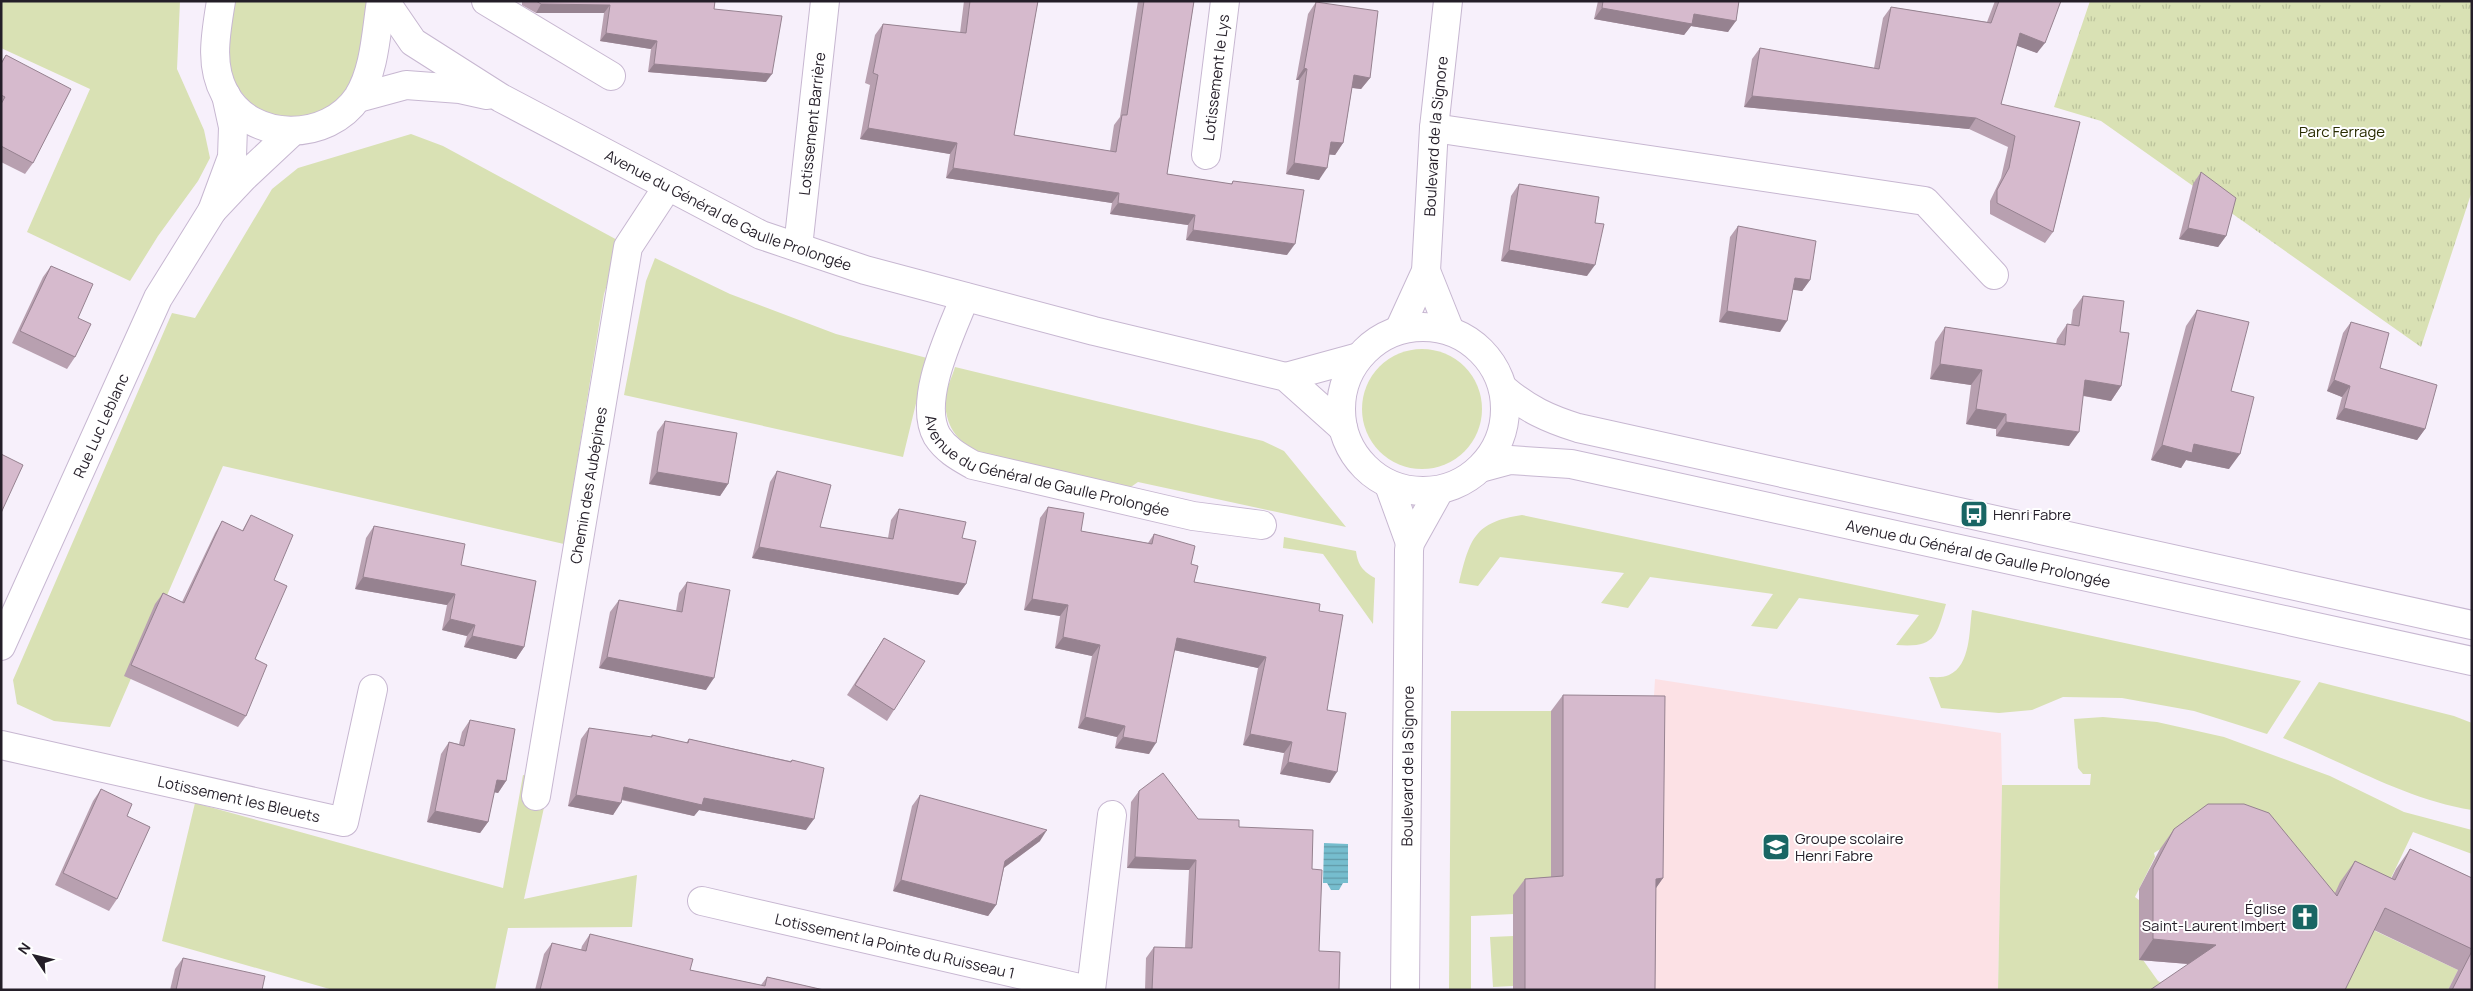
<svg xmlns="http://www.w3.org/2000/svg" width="2473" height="991" viewBox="0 0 2473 991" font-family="Manrope,sans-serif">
	<defs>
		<pattern id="park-tufts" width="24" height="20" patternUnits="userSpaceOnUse" patternTransform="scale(1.25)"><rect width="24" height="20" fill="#d9e1b4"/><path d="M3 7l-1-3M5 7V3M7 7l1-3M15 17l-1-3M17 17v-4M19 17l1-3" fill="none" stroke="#bac19b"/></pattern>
		<pattern id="water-rules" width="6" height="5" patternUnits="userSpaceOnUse" patternTransform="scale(1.25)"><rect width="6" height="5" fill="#76bdce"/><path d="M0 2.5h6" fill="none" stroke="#6199a7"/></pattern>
	</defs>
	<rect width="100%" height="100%" fill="#f7f0fb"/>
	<!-- education -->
	<polygon fill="#fce1e5" points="1655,679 2001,733 2002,785 1998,990 1513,990 1551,892 1551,711 1653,712"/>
	<!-- grass -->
	<g fill="#d9e1b4">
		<polygon points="1,1 180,1 177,69 204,130 210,158 198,181 158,236 130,281 27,232 90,89 1,48"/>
		<polygon points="234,1 374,1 359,77 327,112 299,120 274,117 251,104 237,87 229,65 228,42"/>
		<polygon points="411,134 443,146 621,242 604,294 564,544 223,466 110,727 54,721 17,704 13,680 172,313 195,318 272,189 298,168"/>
		<polygon points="655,258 730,294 836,334 927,358 903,457 624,395 646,281"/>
		<circle cx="1422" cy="409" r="60"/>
		<path d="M955 367 1263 441 1284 451 1346 527 1138 482 1128 489 984 455C960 444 946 430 945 401 945 391 952 377 955 367Z"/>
		<path d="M1522 515 1946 604C1936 638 1934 648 1896 645L1919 615 1799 598 1777 629 1751 626 1773 594 1650 577 1628 608 1601 603 1624 573 1500 557 1478 586 1459 583C1470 539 1474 522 1522 515Z"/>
		<path d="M1284 537 1356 551C1358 566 1363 571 1375 578L1373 624 1323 554 1283 548Z"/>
		<path d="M1972 610 2301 681 2267 734 2194 711 2122 698 2063 697 2032 710 1999 713 1941 708 1929 677C1935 677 1943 678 1949 675 1971 665 1969 630 1972 610Z"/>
		<path d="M2319 682 2454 716 2472 723V810C2404 799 2346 763 2283 738Z"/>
		<polygon points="1451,711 1551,711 1551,893 1514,914 1471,916 1471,990 1449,990"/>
		<polygon points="2103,717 2157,722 2224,737 2330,776 2404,812 2472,830 2472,854 2413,832 2380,901 2329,903 2190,830 2154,853 2155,857 2135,897 2139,900 2139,960 2143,960 2158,981 2169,987 2166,990 1998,990 2002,785 2090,785 2091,774 2083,774 2078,768 2074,719"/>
		<polygon points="523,775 550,780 524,899 637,875 632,927 508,928 495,990 333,990 162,941 195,803 503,888"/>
		<polygon points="2371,929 2458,970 2448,990 2341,990"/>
		<polygon points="1514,936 1513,986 1493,987 1490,937"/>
	</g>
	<!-- park -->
	<polygon fill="url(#park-tufts)" points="2090,1 2472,1 2472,191 2421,347 2101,121 2054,107"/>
	<!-- water -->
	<polygon fill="url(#water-rules)" points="1324,843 1348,844 1348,883 1343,883 1339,890 1331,890 1327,883 1323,883"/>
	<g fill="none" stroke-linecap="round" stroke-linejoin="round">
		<defs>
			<g id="minor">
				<path d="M221 1C216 33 209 65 225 94 252 143 328 142 358 97 375 70 376 32 381 1"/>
				<path id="s1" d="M385 1 413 42 501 98 761 235 865 270 1094 331 1286 377 1343 428"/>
				<polyline points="486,1 611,76"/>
				<polyline points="226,95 233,127 232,157 212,211 244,177 292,132"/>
				<polyline points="358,98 406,85 460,89 487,95"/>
				<polyline points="1434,128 1925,201 1994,275"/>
				<path id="s2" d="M1206 155 1225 1"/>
				<path id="s3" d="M798 247 825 1"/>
				<polyline points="1426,271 1450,331"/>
				<path id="s4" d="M965 297C951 333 917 400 937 436 946 450 959 457 973 465L1193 516 1262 525"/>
				<circle cx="1423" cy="409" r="82"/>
				<path id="s5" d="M1399 330 1426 271 1434 128 1448 1"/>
				<polyline points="1286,377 1359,357"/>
				<path d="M1504 389C1527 409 1549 419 1578 428L2472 625"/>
				<path id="s6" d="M1484 467 1510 460 1571 464 2472 661"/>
				<polyline points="1389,485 1410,543"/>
				<path id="s7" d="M1 646 158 298 212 211"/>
				<path id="s8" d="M1 745 344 822 373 689"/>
				<path id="s9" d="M536 796 628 247 668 186"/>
				<path id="s10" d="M702 901 1088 990"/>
				<polyline points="1091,990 1112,815"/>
				<path id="s11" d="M1405 990 1409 550 1410 543 1439 491"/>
			</g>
		</defs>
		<!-- minor casing -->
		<use href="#minor" stroke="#c7b7d1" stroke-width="30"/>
		<!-- minor -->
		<use href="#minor" stroke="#fff" stroke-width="28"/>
	</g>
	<!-- wall -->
	<g fill="#b8a0b0">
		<polygon points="522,1 715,1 714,9 766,82 648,72 651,49 600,41 604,13 536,13 522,5"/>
		<polygon points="964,1 1038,1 1014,135 1110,151 1114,125 1120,117 1138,1 1194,1 1167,174 1231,184 1233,181 1287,255 1186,240 1188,225 1110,214 1112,203 946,178 950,154 860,139 870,85 865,83 875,35 883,24 960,33"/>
		<polygon points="1598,1 1739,1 1728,32 1691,26 1684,35 1594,19"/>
		<polygon points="1995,1 2061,1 2037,53 2016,45 2001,104 2080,122 2053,232 2045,243 1990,214 1990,201 2001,178 2008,147 1969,129 1744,107 1752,59 1760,48 1874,68 1883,18 1891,7 1987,22"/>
		<polygon points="1316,2 1370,78 1361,89 1352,88 1343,143 1335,155 1329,154 1319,180 1286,174 1299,80 1296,80 1308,14"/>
		<polygon points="6,55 33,163 25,174 1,162 1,62"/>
		<polygon points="2201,172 2226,236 2218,247 2179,239 2193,184"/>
		<polygon points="1519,184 1587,276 1501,261 1511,196"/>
		<polygon points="1738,226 1810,280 1802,291 1793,289 1780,332 1719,322 1730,237"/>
		<polygon points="51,266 78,318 75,357 67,369 12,343 43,277"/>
		<polygon points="2083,296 2120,332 2121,386 2111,401 2083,396 2069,446 1996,436 1996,429 1966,424 1971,385 1930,379 1935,342 1945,327 2056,344 2057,339 2067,324 2071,325 2073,310"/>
		<polygon points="2197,310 2231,391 2229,469 2186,460 2181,468 2151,460 2186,326"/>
		<polygon points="2351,322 2380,368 2425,429 2417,440 2336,419 2342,397 2327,391 2343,333"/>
		<polygon points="665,421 728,484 720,496 649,484 657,432"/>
		<polygon points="777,471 820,527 888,538 891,520 899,509 962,538 966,584 958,595 752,558 770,482"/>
		<polygon points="1048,507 1081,531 1148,543 1154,534 1191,564 1194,582 1319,611 1327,710 1330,783 1280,774 1284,753 1243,745 1258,668 1174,650 1149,754 1115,748 1117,737 1078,728 1092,656 1055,648 1060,616 1024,610 1040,518"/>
		<polygon points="251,515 274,580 255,659 246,716 238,727 124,676 155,604 163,593 182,602 215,533 222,521 242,531"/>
		<polygon points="374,526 461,565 524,647 516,659 464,647 467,636 442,630 447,605 355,589 366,538"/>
		<polygon points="687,582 706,690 599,668 610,612 619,600 676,611 679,593"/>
		<polygon points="884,638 894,710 887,721 847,695"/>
		<polygon points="1563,695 1663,878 1656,888 1655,990 1513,990 1513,895 1525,879 1551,877 1551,711"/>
		<polygon points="470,720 506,781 498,793 494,792 488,822 480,833 427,822 441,754 449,742 459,744 462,732"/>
		<polygon points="589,728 651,737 652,735 686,743 689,739 790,761 792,760 806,830 699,810 694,816 621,800 613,815 568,806 581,739"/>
		<polygon points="101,789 127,816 117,899 109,911 55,885 93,801"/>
		<polygon points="1139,791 1198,819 1239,827 1312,869 1319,951 1339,990 1145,990 1146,958 1154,947 1185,948 1189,870 1127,868 1131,802"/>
		<polygon points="920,795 1040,841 1004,868 996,905 988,916 893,891 912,806"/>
		<polygon points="2174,829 2335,893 2340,882 2355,861 2391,879 2396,869 2410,849 2472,878 2472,990 2448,990 2458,970 2374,930 2188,964 2139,960 2139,889 2160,849"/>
		<polygon points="590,934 690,970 761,985 767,977 824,990 535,990 544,954 552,943 581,950 582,946"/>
		<polygon points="183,958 262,990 170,990 175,969"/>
	</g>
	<!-- shaded-wall -->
	<g fill="#968290">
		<polygon points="541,4 610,5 604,13 536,13"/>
		<polygon points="1602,8 1694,14 1736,21 1728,32 1691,26 1684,35 1594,19"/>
		<polygon points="606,33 657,41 651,49 600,41"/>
		<polygon points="2020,33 2045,43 2037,53 2012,44"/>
		<polygon points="654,64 772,74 766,82 648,72"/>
		<polygon points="1304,68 1307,69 1299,80 1296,80"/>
		<polygon points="1354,75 1370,78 1361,89 1346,87"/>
		<polygon points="1752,96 1976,118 1969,129 1744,107"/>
		<polygon points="868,128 957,143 950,154 860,139"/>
		<polygon points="1331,142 1343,143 1335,155 1323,154"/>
		<polygon points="1294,163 1327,168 1319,180 1286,174"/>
		<polygon points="953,168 1119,193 1112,203 946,178"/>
		<polygon points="1118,203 1195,215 1188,225 1110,214"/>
		<polygon points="2188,228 2226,236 2218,247 2179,239"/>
		<polygon points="1193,230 1295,244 1287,255 1186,240"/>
		<polygon points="1509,250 1595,265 1587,276 1501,261"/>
		<polygon points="1795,278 1810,280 1802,291 1787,289"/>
		<polygon points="1727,311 1787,321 1780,332 1719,322"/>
		<polygon points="1940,364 1982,370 1971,385 1930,379"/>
		<polygon points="2085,380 2121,386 2111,401 2075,394"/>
		<polygon points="2334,380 2350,386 2342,397 2327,391"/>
		<polygon points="2344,408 2425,429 2417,440 2336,419"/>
		<polygon points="1976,409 2006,414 1996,429 1966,424"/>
		<polygon points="2006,422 2079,432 2069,446 1996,436"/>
		<polygon points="2194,444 2240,454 2229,469 2186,460 2181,468 2151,460 2162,445"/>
		<polygon points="657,472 728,484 720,496 649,484"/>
		<polygon points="759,547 966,584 958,595 752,558"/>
		<polygon points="363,577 455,594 447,605 355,589"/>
		<polygon points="1032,599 1068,605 1060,616 1024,610"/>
		<polygon points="450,619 475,625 467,636 442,630"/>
		<polygon points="472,636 524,647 516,659 464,647"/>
		<polygon points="1063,637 1100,645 1092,656 1055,648"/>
		<polygon points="1177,638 1266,657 1258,668 1169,649"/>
		<polygon points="607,657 714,678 706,690 599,668"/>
		<polygon points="1085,717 1125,726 1117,737 1078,728"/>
		<polygon points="1250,734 1292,742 1284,753 1243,745"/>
		<polygon points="1123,737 1156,743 1149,754 1115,748"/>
		<polygon points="1288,762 1337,772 1330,783 1280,774"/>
		<polygon points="497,780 506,781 498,793 489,791"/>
		<polygon points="624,787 704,798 814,819 806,830 699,810 694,816 616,798"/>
		<polygon points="576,795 621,803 613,815 568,806"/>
		<polygon points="435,811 488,822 480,833 427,822"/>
		<polygon points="1047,830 1040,841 998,872 1005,861"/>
		<polygon points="1135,857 1196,860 1189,870 1127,868"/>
		<polygon points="1663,878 1651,895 1656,879"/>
		<polygon points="901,880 996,905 988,916 893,891"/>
		<polygon points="2153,939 2216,945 2202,965 2139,960"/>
	</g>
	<!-- building -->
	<g fill="#d6bacd" stroke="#968290">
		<polygon points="536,1 715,1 714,9 782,16 772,74 654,64 657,41 606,33 610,5 541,4"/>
		<polygon points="970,1 1038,1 1014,135 1116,152 1122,115 1127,115 1144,1 1194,1 1167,174 1232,184 1233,181 1304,190 1295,244 1193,230 1195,215 1118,203 1119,193 953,168 957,143 868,128 878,75 873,73 883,24 966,33"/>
		<polygon points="1603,1 1739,1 1736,21 1694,14 1692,24 1602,8"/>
		<polygon points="1999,1 2061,1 2045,43 2020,33 2001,104 2080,122 2053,232 1997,203 1997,190 2009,168 2015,136 1976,118 1752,96 1760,48 1879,69 1891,7 1991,23"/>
		<polygon points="1316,2 1378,11 1370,78 1354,75 1343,143 1331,142 1327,168 1294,163 1307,69 1304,68"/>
		<polygon points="6,55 71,89 33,163 1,146 1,104 5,97 1,95 1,64"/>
		<polygon points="2201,172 2236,198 2226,236 2188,228"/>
		<polygon points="1519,184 1599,197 1595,223 1604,224 1595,265 1509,250"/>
		<polygon points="1738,226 1816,241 1810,280 1795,278 1787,321 1727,311"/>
		<polygon points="51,266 93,284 78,318 91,324 75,357 20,331"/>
		<polygon points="2083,296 2124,301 2120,332 2129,333 2121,386 2085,380 2079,432 2006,422 2006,414 1976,409 1982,370 1940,364 1945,327 2065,345 2067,324 2079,326"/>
		<polygon points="2197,310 2249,322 2231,391 2254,397 2240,454 2194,444 2192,453 2162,445"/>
		<polygon points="2351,322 2389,333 2380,368 2437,385 2425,429 2344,408 2350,386 2334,380"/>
		<polygon points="665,421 737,433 728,484 657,472"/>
		<polygon points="1,454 23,465 1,513"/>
		<polygon points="777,471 831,485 820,527 893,539 899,509 966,522 962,538 976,541 966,584 759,547"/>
		<polygon points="1048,507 1084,513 1081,531 1152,544 1154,534 1195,546 1191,564 1198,566 1194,582 1320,604 1319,611 1343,615 1327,710 1346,713 1337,772 1288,762 1292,742 1250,734 1266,657 1177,638 1156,743 1123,737 1125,726 1085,717 1100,645 1063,637 1068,605 1032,599"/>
		<polygon points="251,515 293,535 274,580 287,586 255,659 267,665 246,716 131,665 163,593 184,603 222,521 243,531"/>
		<polygon points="374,526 465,544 461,565 536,581 524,647 472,636 475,625 450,619 455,594 363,577"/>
		<polygon points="687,582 730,590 714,678 607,657 619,600 682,612"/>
		<polygon points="884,638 925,661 894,710 855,685"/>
		<polygon points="1563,695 1665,696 1663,878 1656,879 1655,990 1525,990 1525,879 1563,876"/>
		<polygon points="470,720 515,729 506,781 497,780 488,822 435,811 449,742 464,746"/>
		<polygon points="589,728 652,737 652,735 688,743 689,739 791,762 792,760 824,768 814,819 704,798 702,805 624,787 621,803 576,795"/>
		<polygon points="1163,773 1198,819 1239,820 1239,827 1313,830 1312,869 1322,870 1319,951 1340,952 1339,990 1152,990 1154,947 1192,948 1196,860 1135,857 1139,791"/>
		<polygon points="101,789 132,804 127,816 150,827 117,899 63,873"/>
		<polygon points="920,795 1047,830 1005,861 996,905 901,880"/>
		<polygon points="2208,804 2244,804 2269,813 2337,896 2355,861 2395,880 2410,849 2472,878 2472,949 2385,908 2345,990 2150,990 2216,945 2153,939 2153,869 2174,829"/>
		<polygon points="590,934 693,959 690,970 765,986 767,977 824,990 540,990 552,943 586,951"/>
		<polygon points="2472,951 2472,990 2452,990"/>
		<polygon points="183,958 265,976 262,990 176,990"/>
	</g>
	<!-- icons -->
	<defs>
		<symbol id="bus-square" viewBox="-11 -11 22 22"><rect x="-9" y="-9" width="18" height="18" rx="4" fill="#196664" stroke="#fff"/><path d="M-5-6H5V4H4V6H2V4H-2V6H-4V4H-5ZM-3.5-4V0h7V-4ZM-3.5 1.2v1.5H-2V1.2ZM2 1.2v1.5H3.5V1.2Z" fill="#fff"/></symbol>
		<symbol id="school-square" viewBox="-11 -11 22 22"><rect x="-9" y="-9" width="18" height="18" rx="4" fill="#196664" stroke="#fff"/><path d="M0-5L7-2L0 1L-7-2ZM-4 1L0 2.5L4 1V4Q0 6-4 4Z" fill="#fff"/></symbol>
		<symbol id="church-square" viewBox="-11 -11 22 22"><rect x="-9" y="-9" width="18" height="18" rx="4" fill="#196664" stroke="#fff"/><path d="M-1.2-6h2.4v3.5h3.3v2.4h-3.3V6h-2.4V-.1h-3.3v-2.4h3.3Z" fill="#fff"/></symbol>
	</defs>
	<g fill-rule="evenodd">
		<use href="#bus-square" x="1958" y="498" width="32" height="32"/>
		<use href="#school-square" x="1760" y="831" width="32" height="32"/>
		<use href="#church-square" x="2289" y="901" width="32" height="32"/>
	</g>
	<g text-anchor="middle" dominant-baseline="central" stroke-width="4" stroke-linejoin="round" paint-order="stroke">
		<!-- street labels -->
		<g font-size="15" fill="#241e28" stroke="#fff">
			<text stroke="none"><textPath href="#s2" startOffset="78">Lotissement le Lys</textPath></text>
			<text stroke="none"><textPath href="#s3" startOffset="124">Lotissement Barrière</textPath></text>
			<text stroke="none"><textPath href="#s5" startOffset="200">Boulevard de la Signore</textPath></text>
			<text stroke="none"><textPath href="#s1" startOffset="408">Avenue du Général de Gaulle Prolongée</textPath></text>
			<text stroke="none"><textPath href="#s7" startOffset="242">Rue Luc Leblanc</textPath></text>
			<text stroke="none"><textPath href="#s4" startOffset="259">Avenue du Général de Gaulle Prolongée</textPath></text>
			<text stroke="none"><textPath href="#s9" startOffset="315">Chemin des Aubépines</textPath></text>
			<text stroke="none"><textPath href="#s6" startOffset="505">Avenue du Général de Gaulle Prolongée</textPath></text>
			<text stroke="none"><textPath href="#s11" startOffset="224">Boulevard de la Signore</textPath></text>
			<text stroke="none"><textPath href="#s8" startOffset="244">Lotissement les Bleuets</textPath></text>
			<text stroke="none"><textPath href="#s10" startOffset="198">Lotissement la Pointe du Ruisseau 1</textPath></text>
		</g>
		<!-- park labels -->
		<g font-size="15" fill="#282c01" stroke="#fff">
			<text x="2342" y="131">Parc Ferrage</text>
		</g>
		<!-- poi labels -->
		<g font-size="15" fill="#241e28" stroke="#fff" text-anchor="start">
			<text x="1993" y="514">Henri Fabre</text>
			<text x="1795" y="838">Groupe scolaire<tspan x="1795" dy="17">Henri Fabre</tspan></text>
			<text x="2286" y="908" text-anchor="end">Église<tspan x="2286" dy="17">Saint-Laurent Imbert</tspan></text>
		</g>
	</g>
	<!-- border -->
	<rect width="2473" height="991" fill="none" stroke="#241e28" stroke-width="5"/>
	<!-- north arrow -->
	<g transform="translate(35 956) rotate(305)" stroke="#ffffff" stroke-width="4" paint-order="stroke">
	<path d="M0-4L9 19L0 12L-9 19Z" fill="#241e28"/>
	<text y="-8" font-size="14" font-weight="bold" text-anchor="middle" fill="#241e28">N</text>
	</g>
</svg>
